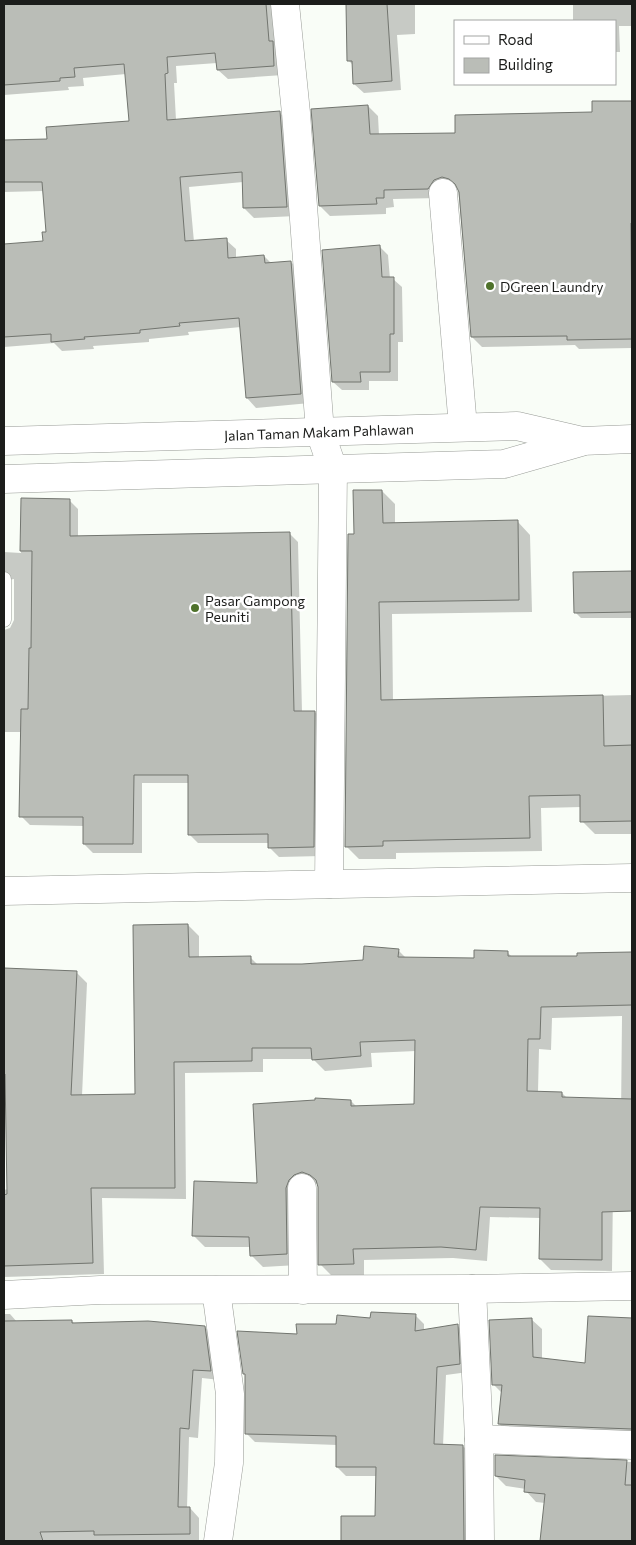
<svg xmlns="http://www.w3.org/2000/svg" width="636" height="1545" viewBox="0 0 636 1545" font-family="Commissioner,sans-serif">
	<rect width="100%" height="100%" fill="#f9fdf7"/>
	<!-- shadow -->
	<g fill="#0003" fill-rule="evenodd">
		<polygon points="4,4 274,4 283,75 228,79 218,70 217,63 176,66 177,83 174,83 176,120 280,113 289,122 296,216 254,218 244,208 243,182 189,187 194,242 226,240 236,249 236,258 264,256 272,264 291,262 301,272 310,403 256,408 247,398 241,327 188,332 189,335 149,339 149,342 93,346 94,349 62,351 54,343 4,347 4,245 44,242 48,233 44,191 4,192 4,141 49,140 130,122 126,74 83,78 84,86 68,87 69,90 4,95"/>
		<polygon points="348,4 415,4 415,34 397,35 401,90 364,93 354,84 353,65 349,61"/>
		<polygon points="573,4 632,4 632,26 619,26 620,52 615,52 615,21 573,21"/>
		<polygon points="368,106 378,116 379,135 630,206 632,209 632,348 579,349 575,345 482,347 472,337 458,188 453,187 438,198 393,199 394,207 386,208 386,214 330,216 320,206"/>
		<polygon points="379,246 388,255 390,279 393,279 402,287 403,342 398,342 398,381 369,381 369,390 342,390 333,382"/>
		<polygon points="382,491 395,504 395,524 518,522 530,535 532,612 392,614 393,701 632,695 632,834 595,834 582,821 582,807 541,808 542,851 396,853 396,859 359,859 346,846 355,535"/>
		<path d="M22 499 69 500 78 509V538L289 533 298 542 302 712H315L324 721 322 856 279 857 270 848 269 843H198L189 834V783H142V853H93L84 844V826L30 825 21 816 22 732H4V552L21 553ZM14 579V620L10 628 4 630V588L8 580Z"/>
		<polygon points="632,572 632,625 632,618 581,618 575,612 575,573"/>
		<polygon points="188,925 199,936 199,958 250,957 258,965 302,965 364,961 398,950 407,959 475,960 507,952 512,957 578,957 578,954 632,953 632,1127 621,1116 622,1016 552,1018 551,1050 539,1049 538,1092 562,1093 567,1098 614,1110 612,1271 551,1270 540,1259 541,1218 490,1217 487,1261 453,1258 364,1260 364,1275 331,1275 320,1264 318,1184 314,1183 298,1265 263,1267 252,1256 251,1247 205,1247 194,1236 259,1184 351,1101 357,1107 415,1106 416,1051 371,1053 372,1067 325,1071 313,1059 263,1059 263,1072 185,1073 186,1199 102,1198 104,1274 4,1277 4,1190 8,1189 7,1104 4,1104 4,969 76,972 87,983 82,1096 137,1096"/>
		<polygon points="4,1314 10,1314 17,1322 72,1321 75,1324 205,1327 214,1337 220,1380 202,1378 198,1438 189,1437 187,1508 190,1508 199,1518 199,1541 5,1541 4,1535"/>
		<polygon points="415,1315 424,1324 424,1331 458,1326 466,1335 468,1372 446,1375 443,1446 463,1446 472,1455 473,1541 443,1541 442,1518 409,1517 408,1541 342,1541 342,1517 376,1517 377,1476 346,1476 337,1467 337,1445 255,1442 246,1433 247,1376 244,1373 298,1335 338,1325"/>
		<polygon points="589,1317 632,1319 632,1439 510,1434 499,1424 502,1393 493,1384 531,1319 542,1329 542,1359 586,1364"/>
		<polygon points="496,1457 632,1462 632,1541 542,1541 545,1503 536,1502 526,1491 526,1489 506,1486 496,1476"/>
	</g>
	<!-- building -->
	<g fill="#babdb7" stroke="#72756f">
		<polygon points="4,4 266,4 269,41 273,41 274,66 217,70 215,53 167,57 168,73 165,74 167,120 280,111 287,207 243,208 242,172 180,177 185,241 227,238 228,258 264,255 265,263 291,261 301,394 246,398 239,318 179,323 180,326 140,330 140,333 84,337 85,339 51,342 51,334 4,337 4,244 43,241 42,232 46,232 42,182 4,182 4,140 47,139 46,127 129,121 124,64 74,68 75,77 60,78 60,81 4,85"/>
		<polygon points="346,4 387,4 392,81 353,84 352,61 347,61"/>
		<polygon points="592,101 632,101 632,223 631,223 632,339 567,340 567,336 471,337 459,192 455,184 449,179 442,177 434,180 428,189 384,190 384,198 376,198 377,204 319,206 311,109 368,105 370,134 455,133 455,115 592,112"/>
		<polygon points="380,245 382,277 394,277 394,334 390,334 390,372 360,372 361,382 332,382 322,250"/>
		<polygon points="353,490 382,490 383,523 518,520 519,600 379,602 381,700 603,695 604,746 632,745 632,821 580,822 580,795 529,796 530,838 383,841 383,846 345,847 348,534 354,534"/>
		<polygon points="21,498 70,499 70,536 290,532 294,711 315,711 314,847 268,848 268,834 188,835 188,775 134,775 133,844 83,844 83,817 19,817 21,709 28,709 29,648 31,648 32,551 20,551"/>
		<polygon points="632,571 632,612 574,613 573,572"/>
		<polygon points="188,924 189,957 251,956 251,964 302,964 363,960 364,946 399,949 398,957 474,958 474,950 508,951 508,956 577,956 577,953 632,952 632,1005 541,1007 540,1039 528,1039 527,1091 562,1092 562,1097 632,1099 632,1211 602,1212 602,1260 539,1259 540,1208 480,1207 476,1250 441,1247 353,1249 354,1264 318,1265 318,1187 316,1180 310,1175 302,1172 294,1175 289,1180 286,1188 287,1254 250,1256 249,1237 192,1236 194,1181 257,1183 253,1104 315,1100 315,1098 351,1100 351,1106 414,1104 415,1040 360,1042 361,1056 312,1060 311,1048 252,1048 252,1061 174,1062 175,1188 91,1188 93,1263 4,1266 4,1195 7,1194 5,1074 4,1074 4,968 77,971 71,1095 135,1094 133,925"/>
		<polygon points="371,1312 416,1314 415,1331 458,1324 460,1364 437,1367 434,1444 463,1445 464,1541 341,1541 341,1516 375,1516 376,1467 336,1467 336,1436 245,1434 245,1374 243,1374 237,1331 297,1334 296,1324 336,1324 337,1315 370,1318"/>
		<polygon points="588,1316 632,1318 632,1429 498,1424 502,1385 492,1385 489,1320 532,1318 533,1357 585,1363"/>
		<polygon points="72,1320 72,1323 148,1321 205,1326 211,1371 193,1370 189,1429 180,1428 178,1507 190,1507 190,1534 94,1535 94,1531 40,1532 43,1541 4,1541 4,1321"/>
		<polygon points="495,1455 627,1460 625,1485 632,1485 632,1541 540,1541 545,1494 524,1492 525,1480 495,1476"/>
	</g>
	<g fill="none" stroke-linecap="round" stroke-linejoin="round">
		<defs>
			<polyline id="lane" points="4,579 4,620"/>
			<g id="street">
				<polyline points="285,4 296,113 320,432 333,469 329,884"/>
				<polyline points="443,193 463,427"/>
				<polyline points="4,891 632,878"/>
				<polyline points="302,1188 303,1290"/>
				<polyline points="472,1289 479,1439 480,1541"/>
				<polyline points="216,1290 230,1394 229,1463 218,1541"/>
				<polyline points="4,1295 100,1290 472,1289 632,1286"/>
				<polyline points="479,1439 632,1445"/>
			</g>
			<g id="secondary">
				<polyline points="4,441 517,426 582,441 632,439"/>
				<polyline points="4,479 504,464 581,442"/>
			</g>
		</defs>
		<!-- lane casing -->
		<use href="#lane" stroke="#989b96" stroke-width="15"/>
		<!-- street casing -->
		<use href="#street" stroke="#989b96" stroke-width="29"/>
		<!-- secondary casing -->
		<use href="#secondary" stroke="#989b96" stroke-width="29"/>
		<!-- lane -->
		<use href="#lane" stroke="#fff" stroke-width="14"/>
		<!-- street -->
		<use href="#street" stroke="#fff" stroke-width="28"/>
		<!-- secondary -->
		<use href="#secondary" stroke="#fff" stroke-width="28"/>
	</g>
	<!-- markers -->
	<g fill="#4f722b" stroke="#fff" stroke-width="2">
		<circle cx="490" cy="286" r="5"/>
		<circle cx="195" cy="608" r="5"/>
	</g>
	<g text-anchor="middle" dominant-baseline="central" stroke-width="5" stroke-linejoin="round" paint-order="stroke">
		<!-- poi labels -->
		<g font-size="14" fill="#1c1d1b" stroke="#fff" text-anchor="start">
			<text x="500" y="286">DGreen Laundry</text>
			<text x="205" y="600">Pasar Gampong<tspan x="205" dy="16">Peuniti</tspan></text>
		</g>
		<!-- street labels -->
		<g font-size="14" fill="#1c1d1b" stroke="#fff">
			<text transform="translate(319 432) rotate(-2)">Jalan Taman Makam Pahlawan</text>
		</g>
	</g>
	<!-- border -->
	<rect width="636" height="1545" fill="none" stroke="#1c1d1b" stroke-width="10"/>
	<!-- legend -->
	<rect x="454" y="20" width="162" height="65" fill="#ffffff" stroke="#a4a5a4"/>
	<rect x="464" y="36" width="25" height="8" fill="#ffffff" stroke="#a4a5a4"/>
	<text x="498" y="45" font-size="15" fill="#1c1d1b">Road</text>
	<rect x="464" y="58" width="25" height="15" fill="#babdb7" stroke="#a4a5a4"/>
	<text x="498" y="70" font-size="15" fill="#1c1d1b">Building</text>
</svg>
